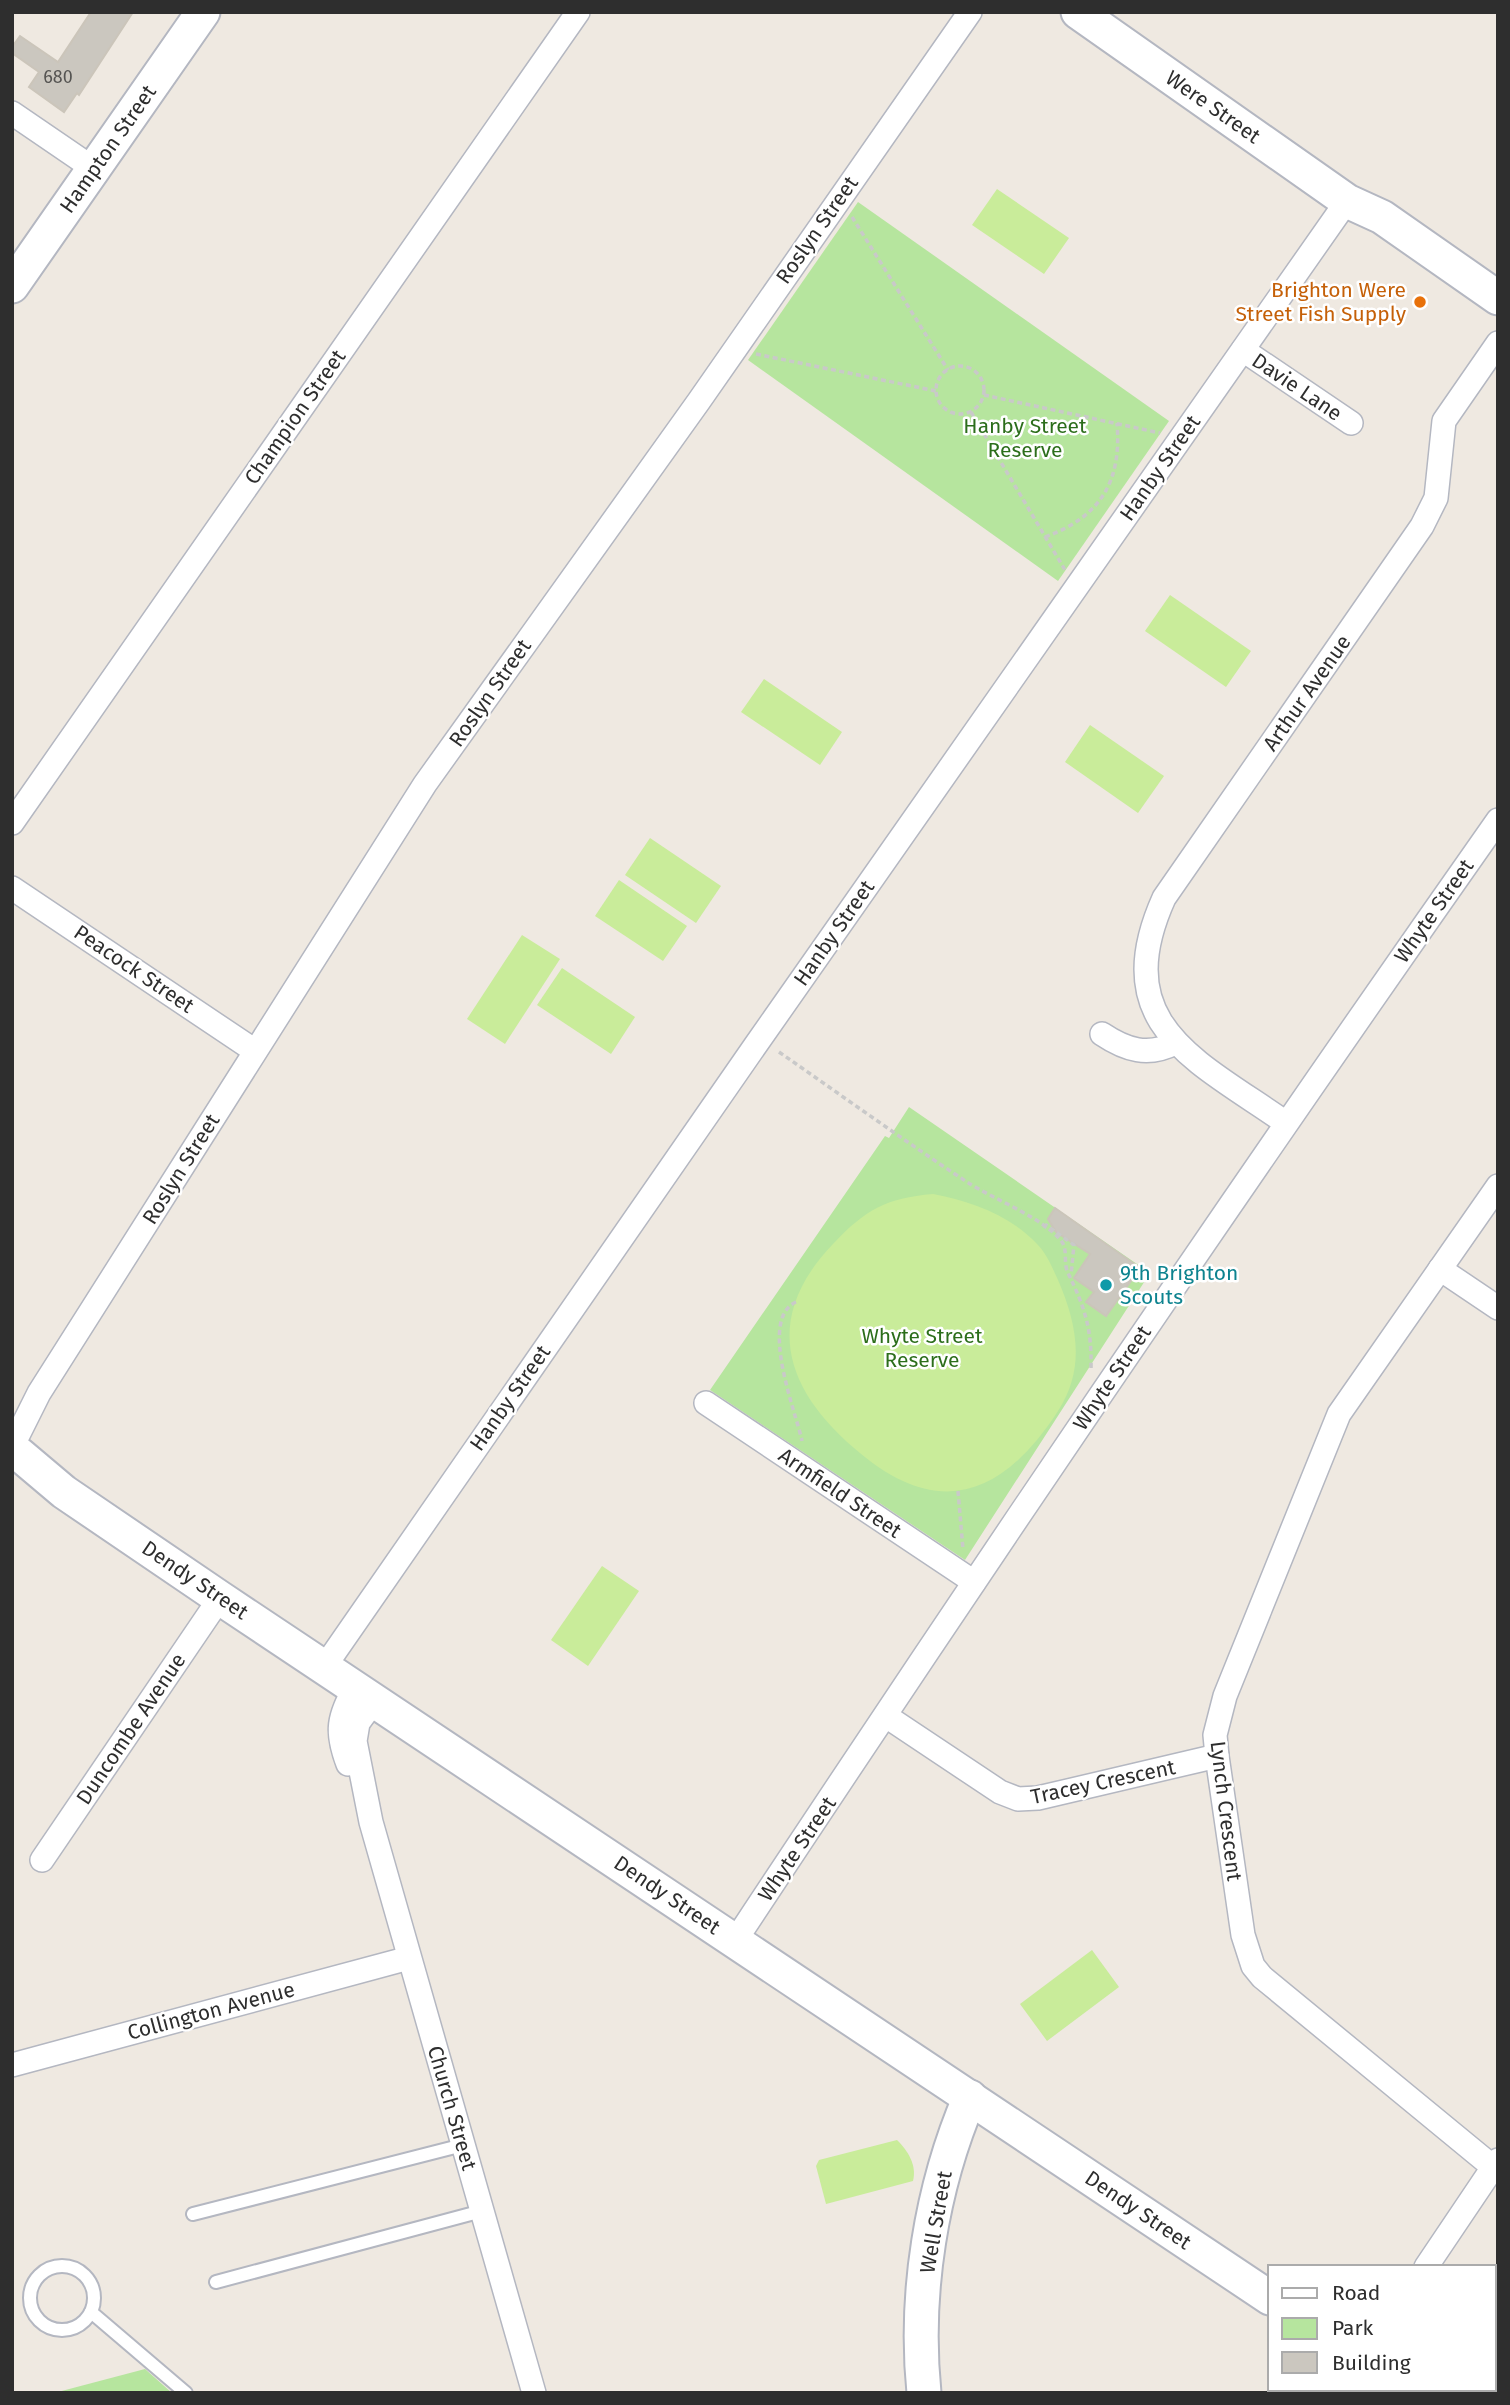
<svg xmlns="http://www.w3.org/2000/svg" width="1510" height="2405" viewBox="0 0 1510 2405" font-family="'Fira Sans',sans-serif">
	<rect width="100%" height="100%" fill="#efe9e1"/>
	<!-- green -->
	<g fill="#b6e59e">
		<polygon points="858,202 1169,421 1058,581 748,360"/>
		<polygon points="909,1107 1150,1273 965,1560 710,1390 885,1136 889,1138"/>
		<polygon points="145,2369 172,2393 54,2393"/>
	</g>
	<!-- pitch -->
	<g fill="#c9ec9a">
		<polygon points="997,189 1069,238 1044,274 972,225"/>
		<polygon points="1170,595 1251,651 1226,687 1145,631"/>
		<polygon points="764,679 842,732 820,765 741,712"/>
		<polygon points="1090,725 1164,776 1138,813 1065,762"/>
		<polygon points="650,838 721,886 696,923 625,875"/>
		<polygon points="619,880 687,926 663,961 595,916"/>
		<polygon points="522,935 560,959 505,1044 467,1019"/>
		<polygon points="562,968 635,1017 611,1054 537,1005"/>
		<path d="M933 1194C970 1201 1010 1215 1037 1244 1047 1254 1052 1267 1058 1280 1077 1324 1086 1368 1058 1411 1001 1499 936 1520 854 1448 783 1387 763 1317 833 1244 865 1210 886 1198 933 1194Z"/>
		<polygon points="602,1566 639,1591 588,1666 551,1640"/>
		<polygon points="1092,1950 1119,1987 1047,2041 1020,2004"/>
		<path d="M897 2140C908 2151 917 2165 913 2181L826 2204 816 2166 819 2160Z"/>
	</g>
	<!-- building -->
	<g fill="#cbc7bf" stroke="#cbc5ba" stroke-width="2">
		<polygon points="91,12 133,12 79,95 77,93 64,112 29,87 39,72 12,53 12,47 20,36 58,62"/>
		<polygon points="1055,1208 1140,1268 1106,1316 1086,1302 1094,1292 1074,1278 1090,1254 1056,1232 1048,1219"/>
	</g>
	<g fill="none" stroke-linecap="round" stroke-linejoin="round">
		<defs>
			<g id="lane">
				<polyline points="193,2214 463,2145"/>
				<circle cx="62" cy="2298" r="32"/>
				<polyline points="216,2282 482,2211"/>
				<polyline points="91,2312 186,2393"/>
			</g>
			<g id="street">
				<polyline points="12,113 94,169"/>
				<polyline points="1243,350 1351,423"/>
				<polyline points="12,823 578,12"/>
				<polyline points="12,888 255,1051"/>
				<path d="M1102 1034C1126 1050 1148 1057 1175 1043"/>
				<path d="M1286 1123C1196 1060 1107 1025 1164 898L1422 526 1436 498 1444 421 1498 343"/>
				<polyline points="1440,1269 1498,1308"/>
				<polyline points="706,1403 974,1582"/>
				<polyline points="16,1439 39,1393 425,784 699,401 970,12"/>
				<polyline points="325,1666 755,1046 1347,201"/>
				<polyline points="375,1700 358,1723 355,1741 371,1822 534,2393"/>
				<polyline points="886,1716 1000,1792 1018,1799 1038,1798 1217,1756"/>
				<path d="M348 1764C335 1730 339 1718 355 1687"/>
				<polyline points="42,1860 220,1598"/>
				<path d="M735 1941C984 1564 1238 1190 1498 820"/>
				<polyline points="12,2065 409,1958"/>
				<polyline points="1493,2167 1262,1977 1253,1966 1243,1935 1217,1756 1215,1735 1225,1696 1339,1414 1498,1186"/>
				<polyline points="1426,2267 1498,2160"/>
			</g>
			<g id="secondary">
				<polyline points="1078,12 1347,201 1382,217 1498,298"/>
				<polyline points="12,286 203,12"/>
				<polyline points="19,1454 64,1492 220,1598 1270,2298"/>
				<polyline points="1408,2389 1413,2393"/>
				<path d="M924 2393C914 2294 931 2188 970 2097"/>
			</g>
		</defs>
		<!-- lane casing -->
		<use href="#lane" stroke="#b4b7c1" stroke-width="16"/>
		<!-- street casing -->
		<use href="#street" stroke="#b4b7c1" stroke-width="26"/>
		<!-- secondary casing -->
		<use href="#secondary" stroke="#b4b7c1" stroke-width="37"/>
		<!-- path -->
		<g stroke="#c9c9c9" stroke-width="3.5" stroke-dasharray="5 3.5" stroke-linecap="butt">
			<polyline points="852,217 948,370"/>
			<polyline points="756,354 936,391"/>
			<circle cx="960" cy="390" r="24"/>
			<polyline points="984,395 1160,433"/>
			<polyline points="971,412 1065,570"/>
			<path d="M1045 537C1100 517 1122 482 1117 423"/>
			<path d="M779 1052C841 1095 903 1140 967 1182 991 1198 1046 1219 1062 1242 1068 1251 1063 1263 1068 1273 1085 1308 1092 1329 1091 1369"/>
			<polyline points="1044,1228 1046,1225 1074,1245 1071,1275"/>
			<path d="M796 1302C758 1319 796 1412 802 1441"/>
			<polyline points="958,1491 963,1549"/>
		</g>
		<!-- lane -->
		<use href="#lane" stroke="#fff" stroke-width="12"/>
		<!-- street -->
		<use href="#street" stroke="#fff" stroke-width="23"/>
		<!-- secondary -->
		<use href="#secondary" stroke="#fff" stroke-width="33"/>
	</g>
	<!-- markers -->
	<circle fill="#e8710a" stroke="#fff" stroke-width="2.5" cx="1420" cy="302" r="7"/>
	<circle fill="#0f9aa8" stroke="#fff" stroke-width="2.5" cx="1106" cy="1285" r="7"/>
	<g text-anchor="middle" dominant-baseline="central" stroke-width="5" stroke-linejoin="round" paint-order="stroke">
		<!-- number labels -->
		<g font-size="18" fill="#555452">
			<text x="58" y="77">680</text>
		</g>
		<!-- street labels -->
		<g font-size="21" fill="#2e2e2e" stroke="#fff">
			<text transform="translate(1213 107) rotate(35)">Were Street</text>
			<text transform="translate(108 149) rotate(-55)">Hampton Street</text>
			<text transform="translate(817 230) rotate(-55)">Roslyn Street</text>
			<text transform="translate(1297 387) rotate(34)">Davie Lane</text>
			<text transform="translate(295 417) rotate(-55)">Champion Street</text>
			<text transform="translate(1160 468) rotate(-55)">Hanby Street</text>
			<text transform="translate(490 693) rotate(-55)">Roslyn Street</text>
			<text transform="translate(1307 693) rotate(-55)">Arthur Avenue</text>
			<text transform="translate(1434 911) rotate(-55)">Whyte Street</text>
			<text transform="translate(834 933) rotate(-55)">Hanby Street</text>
			<text transform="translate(134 969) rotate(34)">Peacock Street</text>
			<text transform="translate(181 1169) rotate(-58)">Roslyn Street</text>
			<text transform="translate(1112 1378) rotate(-56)">Whyte Street</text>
			<text transform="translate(510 1398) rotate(-55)">Hanby Street</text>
			<text transform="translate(840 1493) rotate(34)">Armfield Street</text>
			<text transform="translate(195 1580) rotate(34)">Dendy Street</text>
			<text transform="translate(131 1729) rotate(-56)">Duncombe Avenue</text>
			<text transform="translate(1103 1782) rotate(-12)">Tracey Crescent</text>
			<text transform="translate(1226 1811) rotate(83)">Lynch Crescent</text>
			<text transform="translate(797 1849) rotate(-56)">Whyte Street</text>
			<text transform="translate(667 1895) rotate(34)">Dendy Street</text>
			<text transform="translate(211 2011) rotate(-15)">Collington Avenue</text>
			<text transform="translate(452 2108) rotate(74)">Church Street</text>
			<text transform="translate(1138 2210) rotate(34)">Dendy Street</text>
			<text transform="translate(936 2222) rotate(-80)">Well Street</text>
		</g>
		<!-- food labels -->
		<g font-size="21" fill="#c56008" stroke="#fff" text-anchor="end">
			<text x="1406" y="290">Brighton Were<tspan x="1406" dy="24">Street Fish Supply</tspan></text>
		</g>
		<!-- park labels -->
		<g font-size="21" fill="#2c6e1b" stroke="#fff">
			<text x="1025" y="426">Hanby Street<tspan x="1025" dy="24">Reserve</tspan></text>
			<text x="922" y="1336">Whyte Street<tspan x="922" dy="24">Reserve</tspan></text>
		</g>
		<!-- culture labels -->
		<g font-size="21" fill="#0d838f" stroke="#fff" text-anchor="start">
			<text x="1120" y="1273">9th Brighton<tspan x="1120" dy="24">Scouts</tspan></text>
		</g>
	</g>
	<!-- border -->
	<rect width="1510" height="2405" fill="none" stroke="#2e2e2e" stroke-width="28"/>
	<!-- legend -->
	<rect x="1268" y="2265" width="228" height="126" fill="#ffffff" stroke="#ababab" stroke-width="2"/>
	<rect x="1282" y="2288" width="35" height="10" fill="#ffffff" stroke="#ababab" stroke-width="2"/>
	<text x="1332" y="2300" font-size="21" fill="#2e2e2e">Road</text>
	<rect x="1282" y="2318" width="35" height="21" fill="#b6e59e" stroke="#ababab" stroke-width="2"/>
	<text x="1332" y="2335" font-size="21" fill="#2e2e2e">Park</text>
	<rect x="1282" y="2352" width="35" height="21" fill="#cbc7bf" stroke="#ababab" stroke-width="2"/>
	<text x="1332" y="2370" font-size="21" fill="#2e2e2e">Building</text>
</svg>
